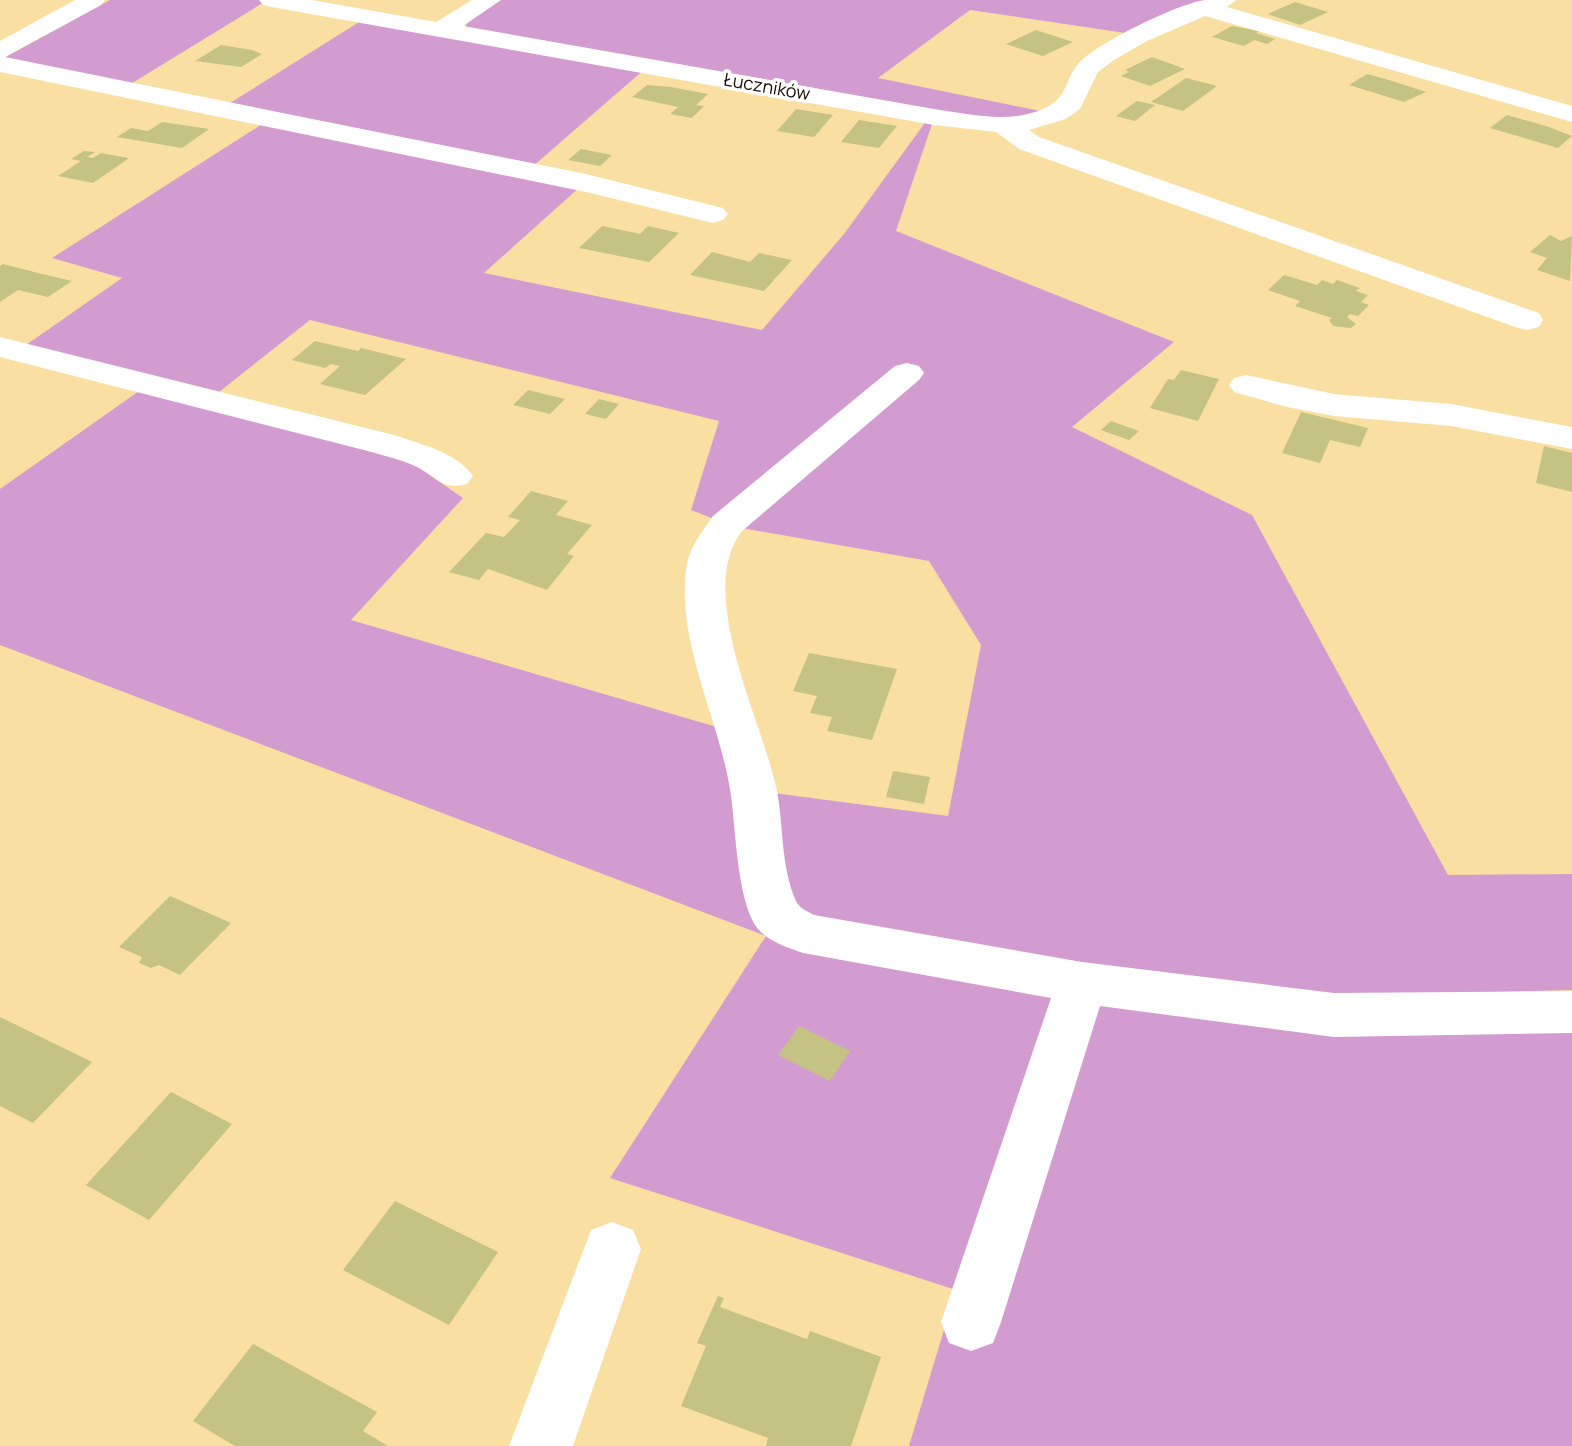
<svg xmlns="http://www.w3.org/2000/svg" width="1572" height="1446" viewBox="0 0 1572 1446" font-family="Manrope,sans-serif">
	<rect width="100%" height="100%" fill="#f9dfa1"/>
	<!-- green -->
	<g fill="#d39cd1">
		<polygon points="110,0 259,0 266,1 129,85 2,59"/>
		<polygon points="497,0 1212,0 1132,34 970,10 878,78 1045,112 1000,122 471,31 466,26 467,21"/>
		<polygon points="364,19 646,68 532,167 227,105"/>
		<polygon points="927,120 933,121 896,231 1174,342 1072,427 1252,515 1448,875 1572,874 1572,990 1328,996 1102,967 813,921 791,906 766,792 948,816 981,645 929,561 736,527 924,371 905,365 719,521 691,510 719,421 310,320 219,392 26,345 122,278 52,258 267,121 581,186 484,273 762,330 844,234"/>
		<polygon points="142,389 412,463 463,498 351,620 727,730 767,936 1096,998 1572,1030 1572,1446 909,1446 956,1290 610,1178 766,936 0,645 0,489"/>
	</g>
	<!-- building -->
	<g fill="#c4c383">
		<polygon points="1295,2 1328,12 1300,25 1268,14"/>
		<polygon points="1232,26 1259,31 1256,33 1275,39 1267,44 1254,40 1244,46 1212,37"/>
		<polygon points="1036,30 1073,42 1043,56 1006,44"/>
		<polygon points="221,45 252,50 262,54 241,67 195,61"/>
		<polygon points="1152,57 1185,69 1150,86 1121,76 1129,72 1125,70"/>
		<polygon points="1367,74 1389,80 1426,92 1404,102 1349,85"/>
		<polygon points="1186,78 1217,86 1183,111 1151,102"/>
		<polygon points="647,85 671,87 708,94 696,105 704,106 692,118 670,114 678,107 632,97"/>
		<polygon points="1137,101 1155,105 1135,121 1116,116"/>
		<polygon points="796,109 833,115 814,137 777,131"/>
		<polygon points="1507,115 1549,127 1572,136 1558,148 1490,128"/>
		<polygon points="859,120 897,126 879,148 841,142"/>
		<polygon points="162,122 209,129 182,148 117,137 131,128 148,131"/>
		<polygon points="581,149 612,155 600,166 568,160"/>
		<polygon points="84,151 95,152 87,157 93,158 101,153 129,158 93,183 58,176 81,161 71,159"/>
		<polygon points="602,226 640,234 648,226 679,233 649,262 579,248"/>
		<polygon points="1550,235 1561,241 1572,236 1570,281 1537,270 1547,258 1530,252"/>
		<polygon points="712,252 750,262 759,253 792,260 764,291 690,275"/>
		<polygon points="3,264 42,274 72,281 48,297 18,290 0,302 0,266"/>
		<polygon points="1284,275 1317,285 1322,280 1333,284 1337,280 1360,288 1356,291 1368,295 1361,302 1369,305 1358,316 1350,314 1347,317 1356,324 1351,328 1333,326 1329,320 1332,318 1295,306 1300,301 1268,290"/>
		<polygon points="315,341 358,351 361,348 406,359 365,395 320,384 340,366 331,364 325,368 292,360"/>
		<polygon points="1181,370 1219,379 1198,421 1150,408 1168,379 1174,380"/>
		<polygon points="528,390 565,399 550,414 513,405"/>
		<polygon points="599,399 619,404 606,419 585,414"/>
		<polygon points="1301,412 1368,428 1360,447 1330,440 1320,463 1282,453"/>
		<polygon points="1111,421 1139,431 1129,440 1101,430"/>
		<polygon points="1544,446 1572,453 1572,492 1536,483"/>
		<polygon points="531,491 568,501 556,515 592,525 567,554 574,556 547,590 488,569 479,580 449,572 486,533 504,537 520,520 508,517"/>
		<polygon points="809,653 897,669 872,740 827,731 832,717 810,713 817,696 793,691"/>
		<polygon points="893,771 930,777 924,804 886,797"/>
		<polygon points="170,896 231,923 180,975 159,965 151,968 139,963 142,957 119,947"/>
		<polygon points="0,1017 92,1062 33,1123 0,1106"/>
		<polygon points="799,1026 850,1051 830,1081 778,1055"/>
		<polygon points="171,1092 232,1124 149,1220 86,1185"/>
		<polygon points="395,1201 498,1252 449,1325 343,1270"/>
		<polygon points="718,1296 724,1298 720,1307 807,1339 810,1331 881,1357 851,1446 766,1446 768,1438 681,1406 706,1346 697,1343"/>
		<polygon points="253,1344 377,1412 363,1431 388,1446 235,1446 193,1421"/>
	</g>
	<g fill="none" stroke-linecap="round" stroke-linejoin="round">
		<!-- minor -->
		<g fill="#fff" fill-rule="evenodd">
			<polygon points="75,0 105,0 101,5 5,57 586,174 723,208 728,214 723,220 713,223 586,192 0,72 0,41"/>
			<path d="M259 0H312L436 22 472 0H501L463 26 934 109C968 114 1010 124 1043 109 1069 98 1063 81 1079 63 1097 43 1179 3 1205 0 1215 0 1226 0 1236 0L1227 7 1572 106V122L1205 16 1147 41 1114 60 1098 72 1080 109 1066 119 1029 130 1039 137 1539 313 1543 320 1539 327 1527 330 1515 327 1019 149 996 132 934 125 271 7 263 5Z"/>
			<path d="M0 337 394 435C422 445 455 451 473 476L467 484C441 490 440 479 419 468 404 460 385 456 368 451L0 357Z"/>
			<path d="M907 363 919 366 924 373 919 380 741 532C726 554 724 577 726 602 731 665 761 725 776 786 784 823 780 865 796 901 799 908 807 911 814 915L1082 962 1334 993 1572 991V1033L1334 1037 1100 1006 1001 1322 993 1343 971 1351 949 1343 941 1322 1051 998 803 953C789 948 770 942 760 931 736 906 736 823 730 789 718 716 677 645 686 569 689 548 701 533 713 516L895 366Z"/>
			<polygon points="1246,375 1334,394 1451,404 1572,427 1572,449 1451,426 1334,416 1287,407 1234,392 1229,385 1234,378"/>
			<polygon points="612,1222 633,1230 641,1249 573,1446 509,1446 591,1230"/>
		</g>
	</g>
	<g text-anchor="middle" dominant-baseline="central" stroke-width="7" stroke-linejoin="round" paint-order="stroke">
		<!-- far-street labels -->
		<g font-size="18" fill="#160d00" stroke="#fff">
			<text transform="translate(767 86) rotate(10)">Łuczników</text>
		</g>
	</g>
</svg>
